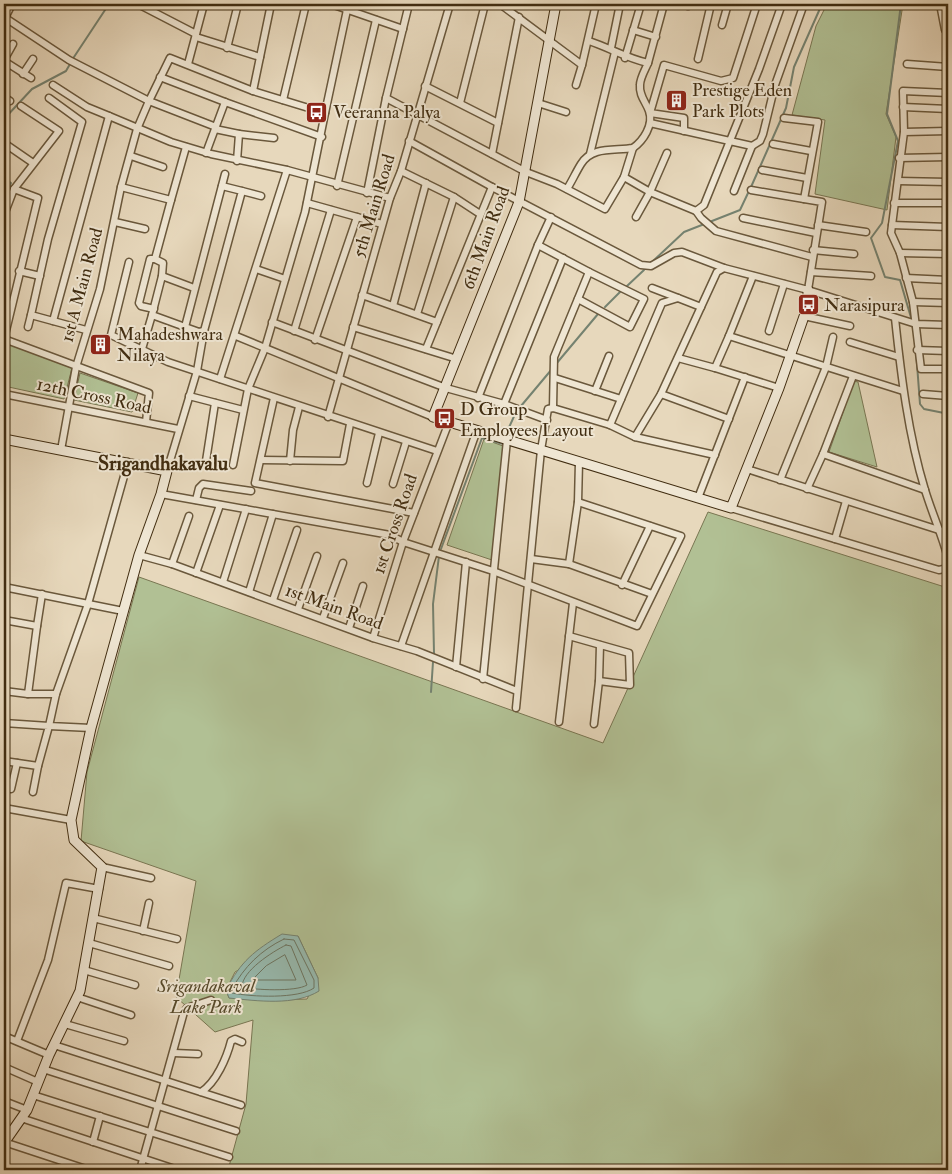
<svg xmlns="http://www.w3.org/2000/svg" width="952" height="1174" viewBox="0 0 952 1174" font-family="'IM FELL Double Pica',serif">
	<rect width="100%" height="100%" fill="#e7d8bc"/>
	<filter id="stains"><feTurbulence type="fractalNoise" baseFrequency=".004" numOctaves="4"/><feColorMatrix values="0 0 0 0 .2 0 0 0 0 .09 0 0 0 0 .02 0 0 0 .5 -.17"/></filter>
	<radialGradient id="worn" r=".72"><stop offset=".6" stop-color="#630" stop-opacity="0"/><stop offset="1" stop-color="#630" stop-opacity=".3"/></radialGradient>
	<!-- green -->
	<g fill="#b1c094" stroke="#797652" fill-rule="evenodd">
		<polygon points="827,4 903,4 886,114 896,137 887,210 815,194 825,120 792,115 816,26"/>
		<polygon points="7,342 72,368 64,399 4,386 4,358"/>
		<polygon points="80,373 138,393 132,412 74,400"/>
		<polygon points="854,381 858,382 877,467 829,452"/>
		<polygon points="484,439 503,446 492,560 447,545"/>
		<path d="M708 512 948 588V1170H228L246 1104 253 1020 215 1032 176 997 196 881 81 841 87 772 139 577 603 743ZM298 936 318 978 307 999 274 1000 229 998 226 990 235 972Z"/>
	</g>
	<!-- water -->
	<path fill="#97baaf" stroke="#758270" d="M282 934 298 936 318 978 319 991C295 1006 258 1001 229 998L226 990C241 961 254 951 282 934Z"/>
	<g fill="none" stroke-linecap="round" stroke-linejoin="round">
		<!-- shore -->
		<g stroke="#6c7460" stroke-width="1">
			<path d="M284 939 294 940 314 980V988C298 999 252 997 232 993V989C244 967 261 950 284 939Z"/>
			<path d="M286 945 291 946 307 985C296 992 254 990 242 987 242 971 272 952 286 945Z"/>
			<polygon points="285,955 296,980 256,980 255,977 266,966"/>
		</g>
		<!-- stream -->
		<g stroke="#758270" stroke-width="2">
			<polyline points="901,4 887,114 898,141 882,223 871,238 885,277 900,280 912,321"/>
			<polyline points="72,60 109,4"/>
			<polyline points="4,119 32,89 66,71 70,64"/>
			<polyline points="4,178 11,183 4,201"/>
			<polyline points="751,187 786,108 794,67 822,4"/>
			<polyline points="652,262 684,232 740,210 749,191"/>
			<polyline points="627,286 644,270"/>
			<polyline points="605,307 620,292"/>
			<polyline points="916,351 920,404 924,409 944,413 948,420"/>
			<polyline points="556,364 598,314"/>
			<polyline points="521,406 552,369"/>
			<polyline points="506,434 516,412"/>
			<polyline points="4,506 4,510"/>
			<polyline points="441,549 482,438 503,444"/>
			<polyline points="434,653 433,604 439,556"/>
			<polyline points="431,692 433,662"/>
		</g>
		<defs>
			<g id="street">
				<polyline points="138,4 196,34"/>
				<polyline points="331,4 403,29"/>
				<polyline points="500,4 582,65 596,4"/>
				<polyline points="683,4 688,6"/>
				<polyline points="940,4 945,30 948,31"/>
				<polyline points="4,17 69,60 149,101 137,129 121,187 100,289 76,367 61,450"/>
				<polyline points="5,18 12,4"/>
				<polyline points="722,25 728,4"/>
				<polyline points="633,30 656,37"/>
				<polyline points="196,37 260,57"/>
				<polyline points="227,48 238,4"/>
				<polyline points="611,48 620,4"/>
				<polyline points="625,58 641,4"/>
				<polyline points="698,59 711,4"/>
				<polyline points="4,60 13,44"/>
				<polyline points="4,61 31,78"/>
				<polyline points="648,63 664,4"/>
				<polyline points="188,64 204,4"/>
				<polyline points="907,64 948,67"/>
				<polyline points="23,74 33,59"/>
				<polyline points="160,77 225,102 206,153"/>
				<polyline points="53,85 87,107 109,116"/>
				<polyline points="576,85 582,65"/>
				<polyline points="425,86 498,123"/>
				<polyline points="253,91 271,4"/>
				<polyline points="4,97 10,101"/>
				<polyline points="49,98 82,122 48,239 31,315 86,330"/>
				<polyline points="386,98 526,172 557,184 605,209 624,177"/>
				<polyline points="283,100 306,4"/>
				<polyline points="225,102 322,137"/>
				<polyline points="460,103 485,4"/>
				<polyline points="538,103 566,112"/>
				<polyline points="903,107 948,109"/>
				<polyline points="325,113 347,10"/>
				<polyline points="784,118 818,122 804,199"/>
				<polyline points="650,123 752,146 734,191"/>
				<polyline points="216,127 149,101 170,58 253,91 325,113 305,212 265,348 248,389 233,465"/>
				<polyline points="215,129 239,134 237,161"/>
				<polyline points="684,131 684,118 650,113 664,65 721,81 733,78 757,4"/>
				<polyline points="948,131 904,132 891,233 900,253 913,302 921,369 948,369"/>
				<polyline points="904,132 903,91 948,93"/>
				<polyline points="239,134 274,138"/>
				<polyline points="409,141 492,187 641,265 651,266 674,253 682,252 724,268"/>
				<polyline points="4,143 33,163"/>
				<polyline points="773,144 811,151"/>
				<polyline points="752,146 760,141 763,134 775,85 804,4"/>
				<polyline points="633,148 624,177 650,192 696,211 704,205 759,69 782,4"/>
				<polyline points="492,154 519,17"/>
				<polyline points="590,154 615,52"/>
				<polyline points="131,156 163,167"/>
				<polyline points="899,158 948,157"/>
				<polyline points="762,170 807,178"/>
				<polyline points="401,171 454,197 480,214"/>
				<polyline points="898,181 948,182"/>
				<polyline points="337,186 376,20"/>
				<polyline points="121,187 171,200 186,147"/>
				<path d="M567 189C572 181 576 172 581 164 592 146 614 151 633 148 643 141 654 125 649 111 646 102 639 96 640 85 640 78 645 70 648 63 626 58 610 48 589 41"/>
				<polyline points="242,191 261,196"/>
				<polyline points="367,193 386,98 409,4"/>
				<polyline points="307,203 382,224"/>
				<polyline points="894,203 948,203"/>
				<polyline points="696,211 701,218 716,231 812,257"/>
				<polyline points="4,215 14,189 59,131 21,106"/>
				<polyline points="551,217 538,245 589,272 554,357 553,408"/>
				<polyline points="636,217 650,192 667,153"/>
				<polyline points="743,218 816,233"/>
				<polyline points="115,222 145,229"/>
				<polyline points="818,225 866,232"/>
				<polyline points="892,225 948,227"/>
				<polyline points="813,250 854,254"/>
				<polyline points="900,253 948,254"/>
				<polyline points="155,259 163,263 162,276"/>
				<polyline points="129,262 111,335 168,362 437,451"/>
				<polyline points="256,269 285,279"/>
				<polyline points="19,271 40,276"/>
				<polyline points="811,272 871,276"/>
				<polyline points="753,276 729,336 903,391"/>
				<polyline points="906,278 948,280"/>
				<polyline points="652,288 678,298"/>
				<polyline points="808,290 916,324 948,325"/>
				<polyline points="362,295 437,322"/>
				<polyline points="578,299 630,327 644,299 589,272"/>
				<polyline points="913,302 948,303"/>
				<polyline points="393,306 426,183"/>
				<polyline points="154,309 141,306 139,303 150,259 155,259 171,200"/>
				<polyline points="417,314 454,197"/>
				<polyline points="804,316 850,326"/>
				<path d="M895 318C901 375 908 434 925 490 932 513 942 535 948 558"/>
				<polyline points="53,321 109,116 171,142 211,154 287,170 390,198"/>
				<polyline points="272,322 446,388 504,404 547,420"/>
				<polyline points="28,327 31,315"/>
				<polyline points="185,327 152,315 162,276 194,288"/>
				<polyline points="353,327 457,359"/>
				<polyline points="204,331 242,191 222,186"/>
				<polyline points="294,331 331,210"/>
				<polyline points="769,331 784,284"/>
				<polyline points="236,336 433,417"/>
				<polyline points="4,339 149,393 146,422"/>
				<polyline points="4,339 38,198 14,189"/>
				<polyline points="315,340 357,217"/>
				<polyline points="850,342 899,357"/>
				<polyline points="142,349 152,315"/>
				<polyline points="426,349 492,187"/>
				<polyline points="917,350 948,351"/>
				<polyline points="678,358 715,368 729,336"/>
				<polyline points="715,368 779,388"/>
				<polyline points="555,378 621,399"/>
				<polyline points="220,379 287,170"/>
				<polyline points="595,391 609,356"/>
				<polyline points="4,394 178,429"/>
				<polyline points="661,394 729,419"/>
				<polyline points="923,394 948,396"/>
				<polyline points="189,396 243,410"/>
				<polyline points="274,398 255,483 414,513"/>
				<polyline points="478,398 538,245"/>
				<polyline points="504,404 563,258"/>
				<polyline points="328,417 390,198 401,171 450,4"/>
				<polyline points="610,425 662,303 678,298 701,307"/>
				<polyline points="635,437 661,394 717,272 724,268 808,290 822,202 751,190"/>
				<polyline points="823,454 925,490"/>
				<polyline points="261,460 343,461 350,424"/>
				<polyline points="206,461 215,403"/>
				<polyline points="290,461 293,430 299,407"/>
				<polyline points="747,469 942,531"/>
				<polyline points="167,471 197,371 204,331 199,332 185,327 225,174"/>
				<polyline points="780,480 826,367 833,337"/>
				<polyline points="367,483 379,433"/>
				<polyline points="393,484 406,442"/>
				<polyline points="807,489 823,454 853,376"/>
				<polyline points="161,494 390,535 403,542 493,571 637,626 681,536 578,502"/>
				<polyline points="698,498 745,377"/>
				<polyline points="196,500 199,488 203,484 251,491"/>
				<polyline points="731,508 939,570 948,568"/>
				<polyline points="835,539 846,501"/>
				<polyline points="139,555 172,564 373,638 417,651 517,691"/>
				<polyline points="531,559 569,564 652,594"/>
				<polyline points="172,564 189,516"/>
				<polyline points="569,564 578,502 579,462"/>
				<polyline points="196,573 220,505"/>
				<polyline points="223,582 246,509"/>
				<polyline points="622,585 650,526"/>
				<polyline points="4,587 123,611"/>
				<polyline points="249,592 273,514"/>
				<polyline points="273,600 297,530"/>
				<polyline points="298,609 317,556"/>
				<polyline points="323,618 343,563"/>
				<polyline points="4,620 37,626 28,694 4,691"/>
				<polyline points="37,626 42,594"/>
				<polyline points="349,628 363,586"/>
				<polyline points="4,633 5,620"/>
				<polyline points="569,636 629,653 630,685 599,681 594,724"/>
				<polyline points="373,638 403,542 449,422"/>
				<polyline points="401,646 477,430"/>
				<polyline points="456,667 466,562"/>
				<polyline points="483,679 507,440"/>
				<polyline points="599,681 600,645"/>
				<polyline points="28,694 56,694"/>
				<polyline points="516,708 541,450 548,409 553,408 610,425 635,437 715,455"/>
				<polyline points="559,722 573,603"/>
				<polyline points="4,723 49,726 38,766 4,761"/>
				<polyline points="91,728 49,726 56,694 88,604 128,462"/>
				<polyline points="11,789 17,763"/>
				<polyline points="33,792 38,766"/>
				<polyline points="4,808 71,820"/>
				<polyline points="102,867 151,878"/>
				<polyline points="93,918 177,939"/>
				<polyline points="143,931 149,903"/>
				<polyline points="89,943 169,966"/>
				<polyline points="84,970 135,985"/>
				<polyline points="77,997 131,1015"/>
				<polyline points="65,1024 124,1041"/>
				<polyline points="4,1036 49,1055"/>
				<polyline points="17,1041 48,960 66,883 99,889"/>
				<polyline points="54,1045 241,1105"/>
				<polyline points="174,1053 198,1054"/>
				<polyline points="4,1067 38,1082"/>
				<polyline points="43,1069 236,1131"/>
				<path d="M201 1092C216 1083 227 1057 231 1041L235 1039 242 1042"/>
				<polyline points="33,1095 229,1157"/>
				<polyline points="4,1101 27,1110"/>
				<polyline points="21,1118 178,1170"/>
				<polyline points="4,1142 89,1170"/>
				<polyline points="93,1142 100,1116"/>
				<polyline points="140,1170 184,1012 187,1008 211,1000"/>
			</g>
			<g id="secondary">
				<polyline points="556,4 519,202 433,417 731,508 779,388 808,305 808,290"/>
				<polyline points="4,439 167,471 161,494 139,555 91,728 71,820 74,840 102,867 80,991 49,1055 27,1110 4,1143"/>
			</g>
		</defs>
		<!-- street casing -->
		<use href="#street" stroke="#6a583c" stroke-width="9"/>
		<!-- secondary casing -->
		<use href="#secondary" stroke="#412d11" stroke-width="11"/>
		<!-- street -->
		<use href="#street" stroke="#efe6d3" stroke-width="6"/>
		<!-- secondary -->
		<use href="#secondary" stroke="#efe6d3" stroke-width="9"/>
	</g>
	<!-- icons -->
	<defs>
		<symbol id="building-square" viewBox="-11 -11 22 22"><rect x="-9" y="-9" width="18" height="18" rx="4" fill="#8f2418" stroke="#efe6d3"/><path d="M-4-6H4V6H1V3H-1V6H-4ZM-2.5-4.3h1.7v1.8h-1.7ZM.8-4.3h1.7v1.8H.8ZM-2.5-1h1.7V.8h-1.7ZM.8-1h1.7V.8H.8Z" fill="#fff"/></symbol>
		<symbol id="bus-square" viewBox="-11 -11 22 22"><rect x="-9" y="-9" width="18" height="18" rx="4" fill="#8f2418" stroke="#efe6d3"/><path d="M-5-6H5V4H4V6H2V4H-2V6H-4V4H-5ZM-3.5-4V0h7V-4ZM-3.5 1.2v1.5H-2V1.2ZM2 1.2v1.5H3.5V1.2Z" fill="#fff"/></symbol>
	</defs>
	<g fill-rule="evenodd">
		<use href="#building-square" x="664" y="88" width="25" height="25"/>
		<use href="#bus-square" x="304" y="100" width="25" height="25"/>
		<use href="#bus-square" x="796" y="292" width="25" height="25"/>
		<use href="#building-square" x="88" y="332" width="25" height="25"/>
		<use href="#bus-square" x="432" y="406" width="25" height="25"/>
	</g>
	<g text-anchor="middle" dominant-baseline="central" stroke-width="4" stroke-linejoin="round" paint-order="stroke">
		<!-- poi labels -->
		<g font-size="18" fill="#412d11" stroke="#efe6d3" text-anchor="start">
			<text x="692" y="90">Prestige Eden<tspan x="692" dy="21">Park Plots</tspan></text>
			<text x="333" y="112">Veeranna Palya</text>
			<text x="824" y="305">Narasipura</text>
			<text x="117" y="334">Mahadeshwara<tspan x="117" dy="21">Nilaya</tspan></text>
			<text x="460" y="409">D Group<tspan x="460" dy="21">Employees Layout</tspan></text>
		</g>
		<!-- street labels -->
		<g font-size="18" fill="#412d11" stroke="#efe6d3">
			<text transform="translate(374 206) rotate(-73)">5th Main Road</text>
			<text transform="translate(486 238) rotate(-70)">6th Main Road</text>
			<text transform="translate(82 285) rotate(-75)">1st A Main Road</text>
			<text transform="translate(94 396) rotate(12)">12th Cross Road</text>
			<text transform="translate(395 524) rotate(-71)">1st Cross Road</text>
			<text transform="translate(334 607) rotate(20)">1st Main Road</text>
		</g>
		<!-- park labels -->
		<g font-size="18" font-style="italic" fill="#574a2b" stroke="#efe6d3">
			<text x="206" y="986">Srigandakaval<tspan x="206" dy="21">Lake Park</tspan></text>
		</g>
		<!-- quarter labels -->
		<g font-size="20" font-weight="bold" fill="#412d11" stroke="#efe6d3">
			<text x="163" y="463">Srigandhakavalu</text>
		</g>
	</g>
	<!-- margin -->
	<rect width="952" height="1174" fill="none" stroke="#e7d8bc" stroke-width="20"/>
	<rect x="5" y="5" width="942" height="1164" fill="none" stroke="#412d11" stroke-width="2.5"/>
	<rect x="10" y="10" width="932" height="1154" fill="none" stroke="#412d11"/>
	<rect width="100%" height="100%" filter="url(#stains)"/>
	<rect width="100%" height="100%" fill="url(#worn)"/>
</svg>
